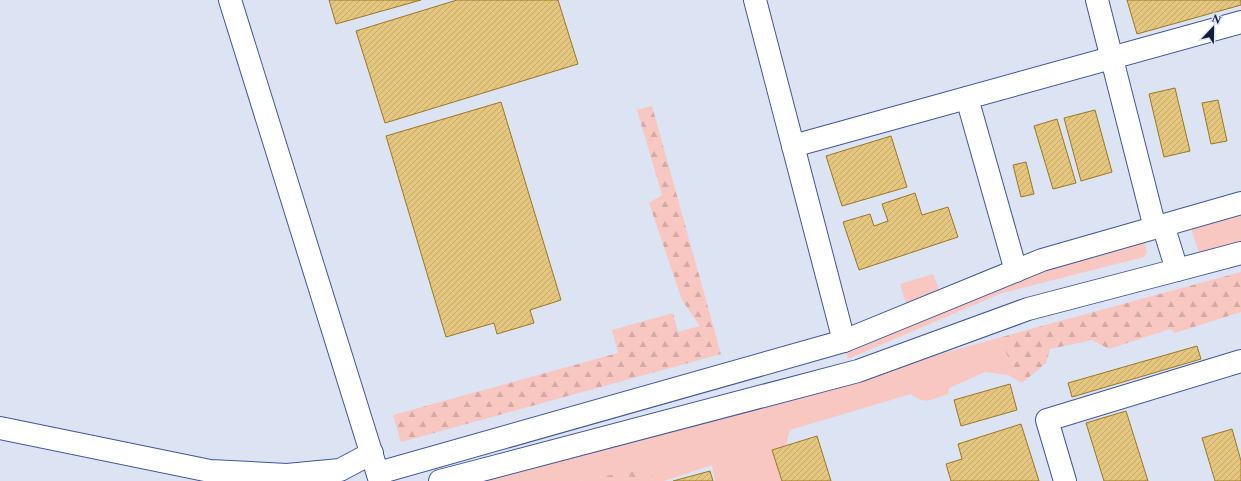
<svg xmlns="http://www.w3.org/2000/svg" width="1241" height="481" viewBox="0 0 1241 481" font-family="Spectral,serif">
	<defs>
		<pattern id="forest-firs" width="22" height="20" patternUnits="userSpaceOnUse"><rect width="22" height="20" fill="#f8c7c1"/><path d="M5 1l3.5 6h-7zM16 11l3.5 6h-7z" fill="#d4aaa6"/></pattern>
		<pattern id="building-hatch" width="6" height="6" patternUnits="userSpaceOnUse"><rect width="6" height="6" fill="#e5c67f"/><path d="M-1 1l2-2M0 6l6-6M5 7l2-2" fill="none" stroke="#c3aa6e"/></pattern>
	</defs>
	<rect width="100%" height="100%" fill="#dce3f2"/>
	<!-- grass -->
	<g fill="#f8c7c1">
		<polygon points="1241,211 1241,243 1200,255 1190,226"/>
		<polygon points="1144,241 1147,252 1144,257 1002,293 848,359 846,353 1088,252"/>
		<polygon points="933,274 939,289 906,304 900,284"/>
		<path d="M998 338 1022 383 1008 375 985 372 949 388 948 394C932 399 925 406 911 394L790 430 786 445 772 450 782 481H715L712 465 664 481H653L649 468 579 481H483Z"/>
	</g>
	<!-- forest -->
	<g fill="url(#forest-firs)">
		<polygon points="652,106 721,354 401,442 393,415 618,353 612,330 673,313 678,332 700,326 682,300 649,203 662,195 637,110"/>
		<polygon points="1241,272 1241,312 1175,333 1170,329 1109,349 1092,340 1050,349 1046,363 1022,383 998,338"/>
		<polygon points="649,468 653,481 579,481 583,480"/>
	</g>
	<!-- building -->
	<g fill="url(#building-hatch)" stroke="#9a7823">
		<polygon points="329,0 421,0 336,24"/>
		<polygon points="457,0 558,0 578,64 385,123 356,31"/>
		<polygon points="1127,0 1241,0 1241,5 1137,34"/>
		<polygon points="1175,88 1190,151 1164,157 1149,94"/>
		<polygon points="1218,100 1227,141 1211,144 1202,103"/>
		<polygon points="501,102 561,300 530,310 534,323 497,334 494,323 446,337 386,136"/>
		<polygon points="1095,110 1112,172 1081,181 1064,118"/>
		<polygon points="1057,119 1076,183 1053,189 1034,126"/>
		<polygon points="891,136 907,187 842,206 826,156"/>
		<polygon points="1026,162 1034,194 1021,197 1013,165"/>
		<polygon points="915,193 922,215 948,207 958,237 859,270 843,222 870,214 874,226 888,221 882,204"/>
		<polygon points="1197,346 1201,359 1072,397 1068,383"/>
		<polygon points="1010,384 1017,410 961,426 954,400"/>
		<polygon points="1126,411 1148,481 1104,481 1086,423"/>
		<polygon points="1021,424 1039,481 951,481 946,464 962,459 958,444"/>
		<polygon points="1232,429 1241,461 1241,481 1215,481 1202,438"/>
		<polygon points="817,436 831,481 782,481 772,450"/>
		<polygon points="710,471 713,481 673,481"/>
	</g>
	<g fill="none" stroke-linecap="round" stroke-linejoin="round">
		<defs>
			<g id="minor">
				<polyline points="230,0 380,481"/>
				<polyline points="755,0 844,341"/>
				<polyline points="1097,0 1155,228"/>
				<polyline points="967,98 1016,271"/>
				<polyline points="793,146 1241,22"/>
				<polyline points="1177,270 1241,253"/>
				<polyline points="0,428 210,471 287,475 340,470 372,453"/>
				<polyline points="378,473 844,341 1042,260 1241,203"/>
				<polyline points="440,481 858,371 1028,309 1177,270 1163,225"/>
				<polyline points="1065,481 1047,420 1241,361"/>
			</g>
		</defs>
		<!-- minor casing -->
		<use href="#minor" stroke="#3e5797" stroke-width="24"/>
		<!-- minor -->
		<use href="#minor" stroke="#fff" stroke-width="22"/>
	</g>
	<!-- north arrow -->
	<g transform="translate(1213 28) rotate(22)" stroke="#dce3f2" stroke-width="3" paint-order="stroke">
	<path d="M0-3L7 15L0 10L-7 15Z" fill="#121c37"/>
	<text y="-6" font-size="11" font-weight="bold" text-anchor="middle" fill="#121c37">N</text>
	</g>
</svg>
